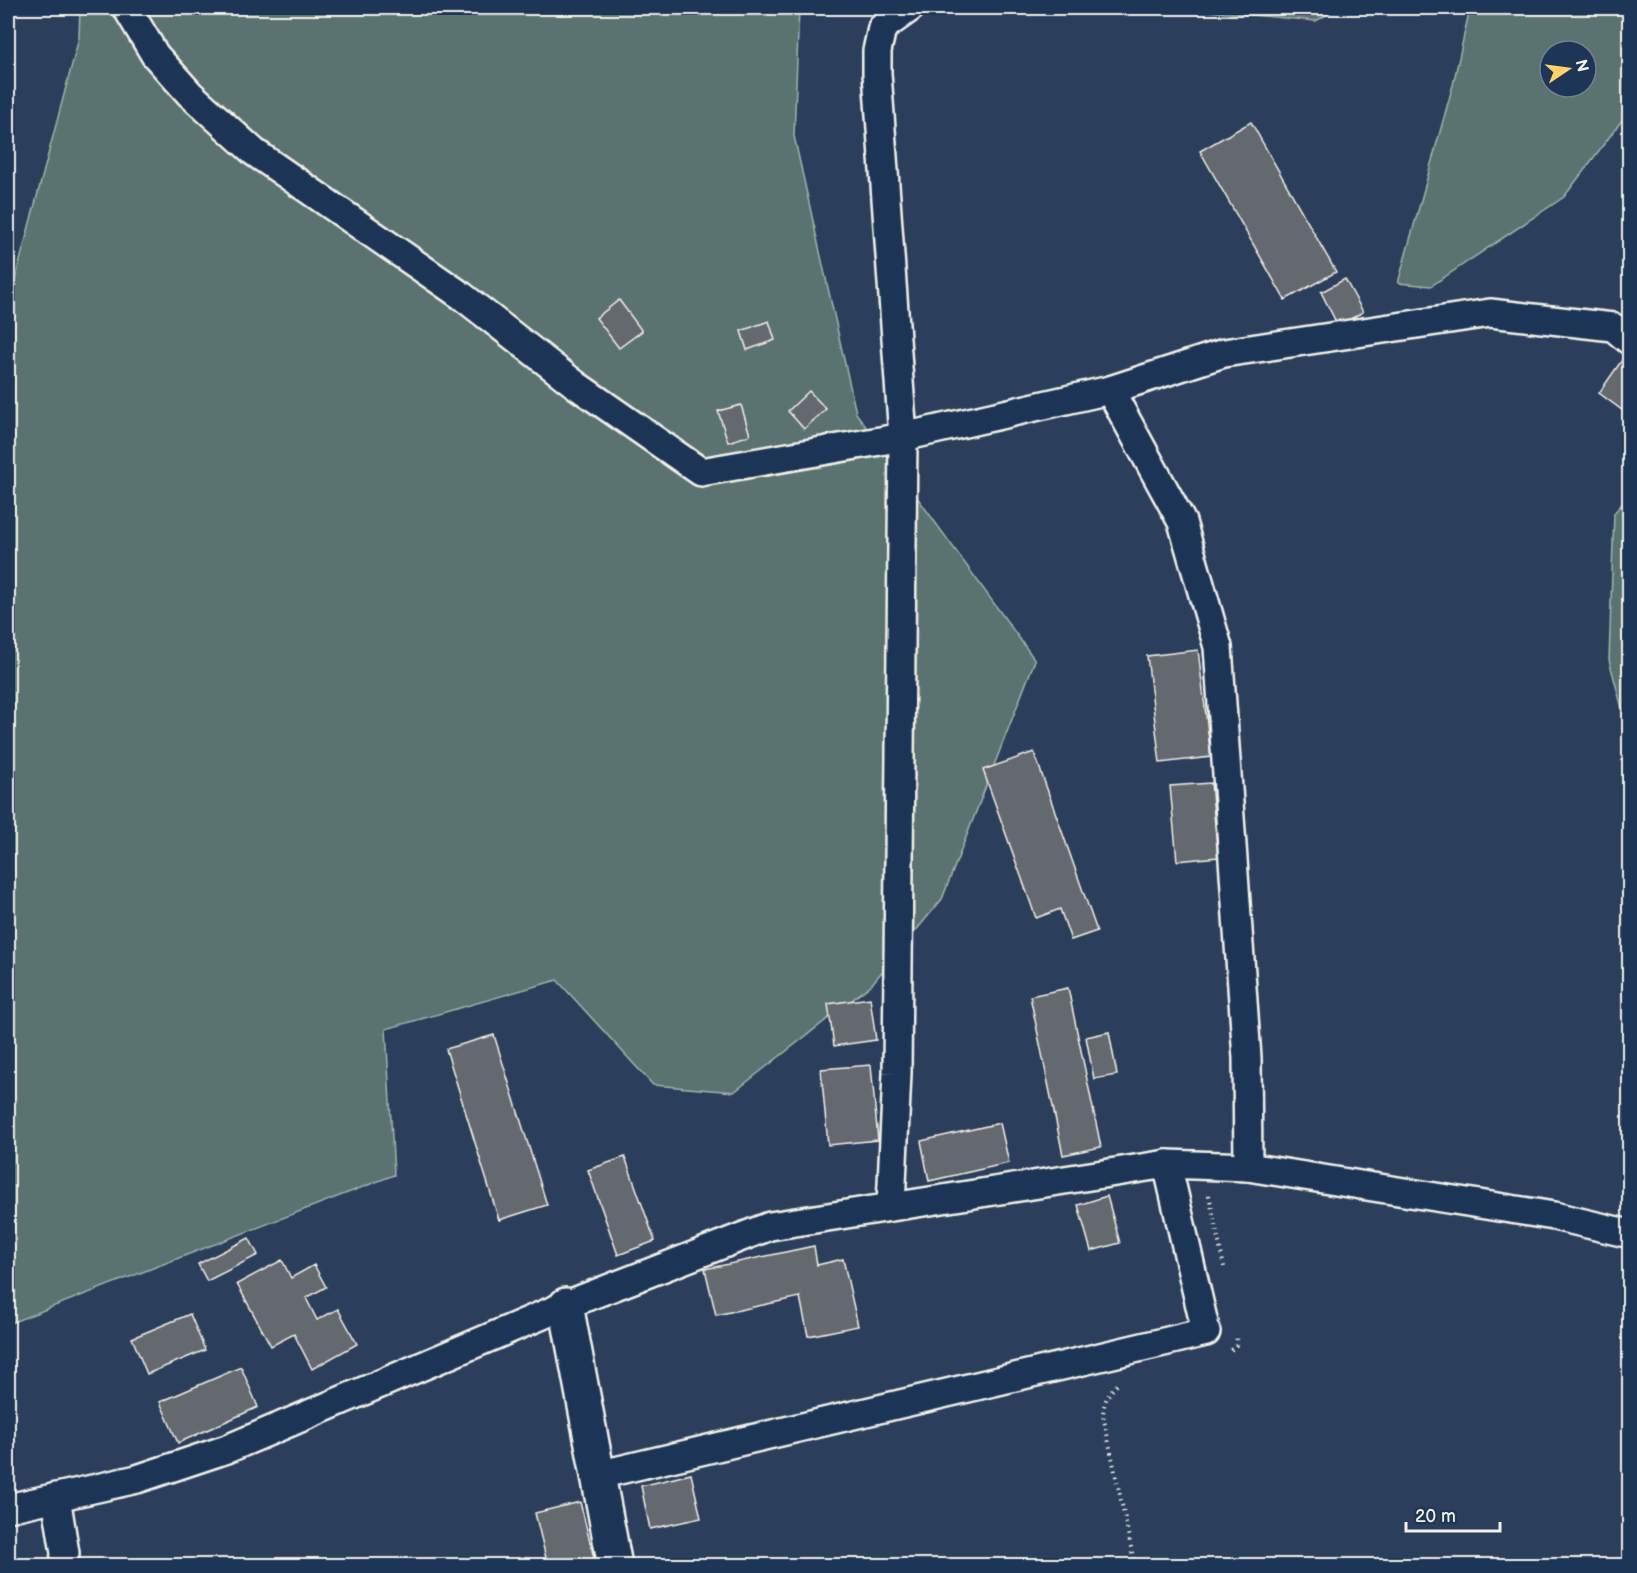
<svg xmlns="http://www.w3.org/2000/svg" width="1637" height="1573" viewBox="0 0 1637 1573" font-family="'Balsamiq Sans',sans-serif">
	<rect width="100%" height="100%" fill="#2b3f5c"/>
	<filter id="ink" filterUnits="userSpaceOnUse"><feTurbulence type="fractalNoise" baseFrequency=".0167" numOctaves="2"/><feDisplacementMap in="SourceGraphic" scale="12" xChannelSelector="R" yChannelSelector="G"/><feConvolveMatrix kernelMatrix="1 2 1 2 8 2 1 2 1" color-interpolation-filters="sRGB"/></filter>
	<g filter="url(#ink)">
		<!-- green -->
		<g fill="#5a7370" stroke="#a7b2ac" stroke-width="1.5" fill-rule="evenodd">
			<polygon points="80,8 799,8 794,136 856,413 1035,660 942,899 871,985 734,1092 653,1085 557,980 386,1029 394,1175 8,1324 8,306 79,38"/>
			<polygon points="1184,8 1338,8 1316,21 1186,9"/>
			<path d="M1470 8H1629V111L1564 197 1431 286 1398 283 1453 85ZM1550 51H1586V87H1550Z"/>
			<polygon points="1629,496 1629,734 1609,660 1614,513"/>
		</g>
		<!-- building -->
		<g fill="#63696e" stroke="#f4f1e8" stroke-width="1.5">
			<polygon points="1251,122 1336,272 1285,300 1200,151"/>
			<polygon points="1345,279 1363,312 1338,326 1321,292"/>
			<polygon points="619,300 642,331 619,348 596,318"/>
			<polygon points="769,321 775,340 747,350 741,331"/>
			<polygon points="1622,360 1630,366 1630,416 1599,393"/>
			<polygon points="809,391 826,409 804,429 788,411"/>
			<polygon points="741,405 750,435 728,442 718,411"/>
			<polygon points="1198,650 1211,757 1160,763 1147,656"/>
			<polygon points="1034,752 1097,931 1071,940 1060,909 1036,918 983,770"/>
			<polygon points="1211,783 1218,857 1177,861 1170,786"/>
			<polygon points="1068,988 1101,1147 1063,1155 1030,996"/>
			<polygon points="870,998 876,1040 834,1046 828,1004"/>
			<polygon points="1109,1032 1117,1075 1094,1079 1086,1037"/>
			<polygon points="494,1035 547,1205 499,1220 446,1049"/>
			<polygon points="871,1065 878,1140 828,1145 821,1069"/>
			<polygon points="1000,1123 1009,1163 929,1181 921,1141"/>
			<polygon points="625,1157 655,1241 618,1255 588,1170"/>
			<polygon points="1107,1196 1120,1243 1091,1251 1078,1205"/>
			<polygon points="249,1238 258,1255 207,1281 198,1264"/>
			<polygon points="814,1246 817,1265 843,1259 858,1326 808,1336 800,1297 716,1315 705,1269"/>
			<polygon points="282,1260 291,1278 314,1265 326,1287 306,1298 317,1320 338,1309 357,1344 312,1369 294,1334 271,1346 237,1284"/>
			<polygon points="190,1314 205,1350 147,1374 132,1338"/>
			<polygon points="241,1367 258,1407 178,1443 160,1402"/>
			<polygon points="691,1474 701,1518 650,1529 641,1486"/>
			<polygon points="580,1502 596,1566 548,1566 535,1513"/>
		</g>
		<g fill="none" stroke-linecap="round" stroke-linejoin="round">
			<defs>
				<g id="minor">
					<polyline points="127,8 155,55 190,94 254,152 462,296 576,385 701,472 903,437 1110,390 1224,353 1490,313 1613,327 1630,341"/>
					<polyline points="1110,390 1182,522 1218,647 1247,1058 1248,1167"/>
					<polyline points="891,1206 897,1073 903,437 877,73 877,51 882,28 910,8"/>
					<polyline points="598,1475 1206,1332 1167,1164"/>
					<polyline points="56,1497 65,1553 64,1566"/>
					<polyline points="8,1508 137,1479 227,1449 566,1305 770,1226 1167,1164 1248,1167 1554,1216 1630,1234"/>
				</g>
				<polyline id="tertiary" points="566,1305 615,1566"/>
			</defs>
			<!-- minor casing -->
			<use href="#minor" stroke="#f4f1e8" stroke-width="32"/>
			<!-- tertiary casing -->
			<use href="#tertiary" stroke="#f4f1e8" stroke-width="38"/>
			<!-- path -->
			<g stroke="#f4f1e8" stroke-width="4" stroke-dasharray="1.5 4.5" stroke-linecap="butt">
				<polyline points="1209,1195 1224,1267"/>
				<polyline points="1231,1350 1236,1345 1237,1336"/>
				<path d="M1117 1385C1107 1394 1104 1402 1103 1415L1135 1566"/>
			</g>
			<!-- minor -->
			<use href="#minor" stroke="#1d3557" stroke-width="27"/>
			<!-- tertiary -->
			<use href="#tertiary" stroke="#1d3557" stroke-width="33"/>
		</g>
	</g>
	<!-- margin -->
	<rect width="1637" height="1573" fill="none" stroke="#1d3557" stroke-width="30"/>
	<rect x="15" y="15" width="1607" height="1543" fill="none" stroke="#f4f1e8" stroke-width="2" filter="url(#ink)"/>
	<!-- north arrow -->
	<g transform="translate(1568 69) rotate(77)"><circle r="28" fill="#1d3557" stroke="#738091" stroke-width="1.5"/>
	<path d="M0-4.5L10 22L0 15L-10 22Z" fill="#ffd166"/>
	<text y="-9" font-size="16" font-weight="bold" text-anchor="middle" fill="#f4f1e8">N</text>
	</g>
	<!-- scale -->
	<path d="M1406 1522v9h94v-9" fill="none" stroke="#f4f1e8" stroke-width="3"/>
	<text x="1415" y="1522" font-size="18" fill="#f4f1e8" stroke="#1d3557" stroke-width="4.5" paint-order="stroke">20 m</text>
</svg>
